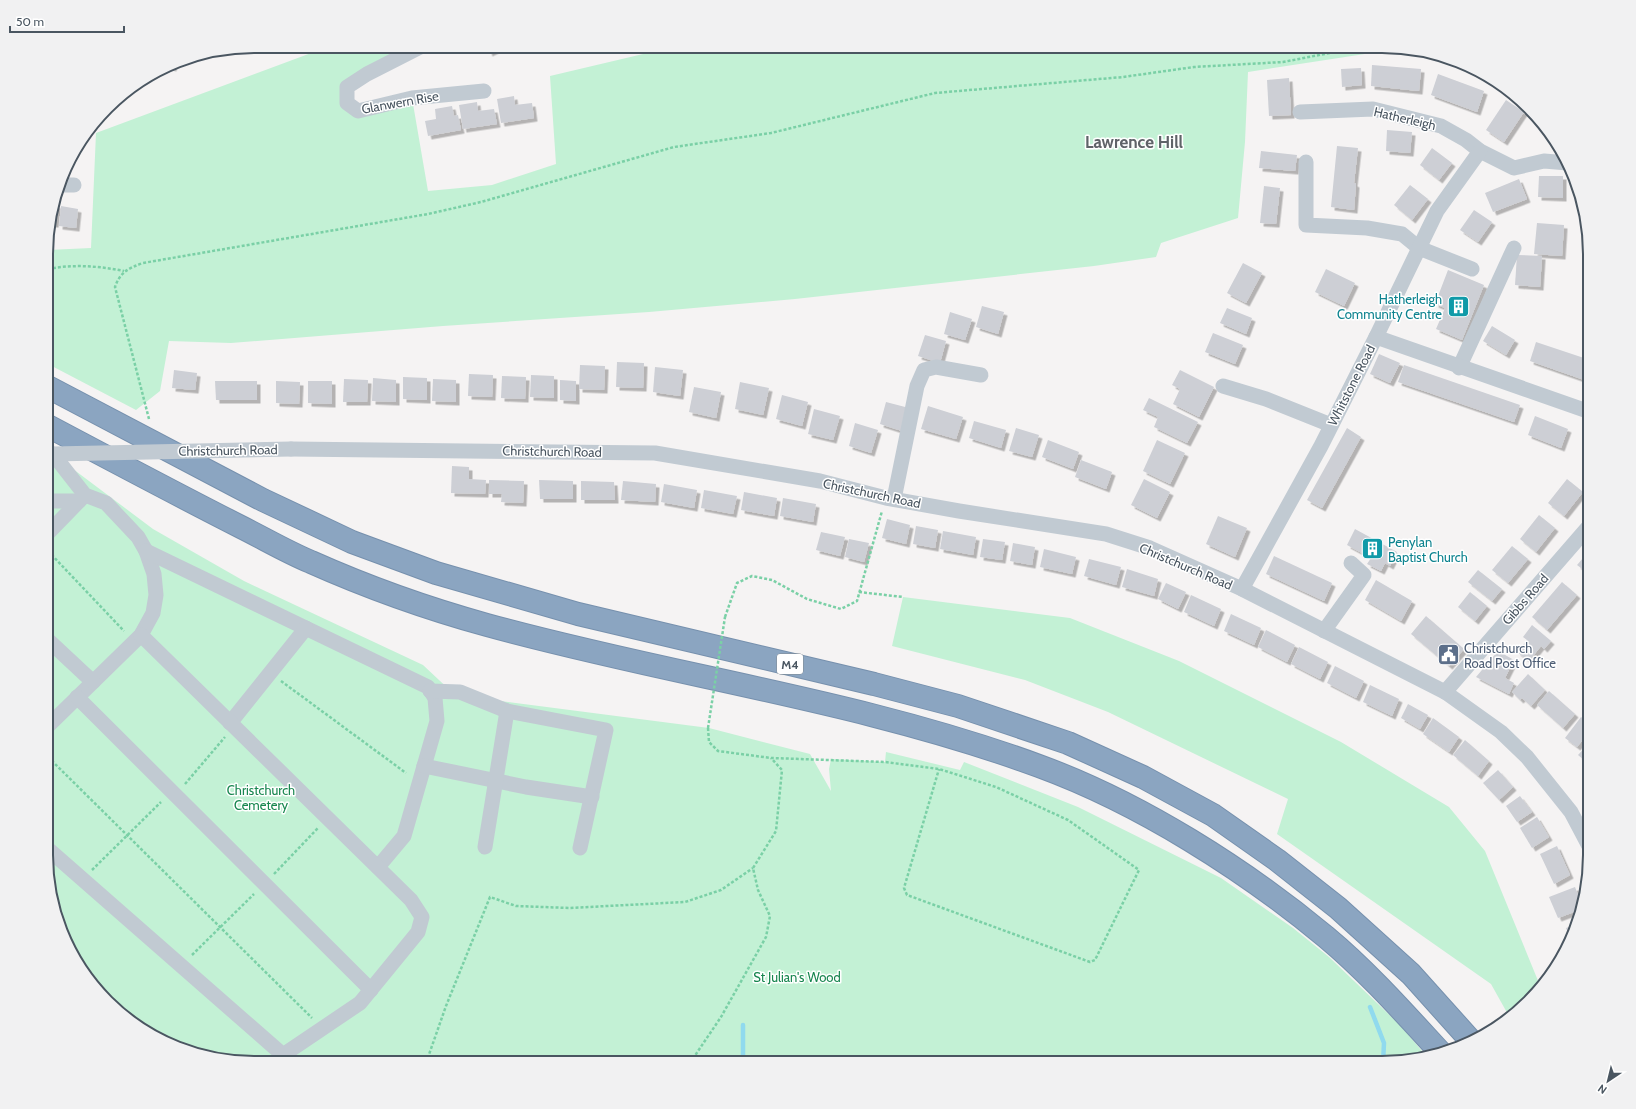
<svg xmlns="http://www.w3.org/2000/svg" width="1636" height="1109" viewBox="0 0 1636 1109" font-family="Cabin,sans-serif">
	<defs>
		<filter id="shadow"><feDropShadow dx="3.5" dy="3.5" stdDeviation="0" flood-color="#0004"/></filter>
	</defs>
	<rect width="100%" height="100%" fill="#f5f3f3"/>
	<!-- green -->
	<g fill="#c3f1d5">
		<polygon points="330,46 416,46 348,87 358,111 412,98 428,191 492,185 556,164 550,76 660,50 661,46 1396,46 1404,48 1248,72 1245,142 1238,218 1161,243 1156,257 1094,266 795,299 649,312 443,326 231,343 169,341 160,391 136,410 48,364 48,250 91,248 96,133"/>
		<polygon points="48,453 53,454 153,529 244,581 423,665 455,695 709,728 810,754 831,791 829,769 831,759 885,762 886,752 960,770 964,762 1078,807 1221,878 1293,928 1329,957 1401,1026 1427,1057 1383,1063 240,1063 187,1052 127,1020 74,959 48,882"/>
		<polygon points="903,597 1070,618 1179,661 1341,742 1449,807 1485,851 1541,988 1519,1012 1510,1018 1491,984 1277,834 1288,799 1108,712 1025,680 892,646"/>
	</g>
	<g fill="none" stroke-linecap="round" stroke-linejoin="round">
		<!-- stream -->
		<g stroke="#90daee" stroke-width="4.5">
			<polyline points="1370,1007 1384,1043 1383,1063"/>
			<polyline points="743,1063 743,1025"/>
		</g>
	</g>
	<!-- building -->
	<g fill="#cdcfd5" filter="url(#shadow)">
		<polygon points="487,46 504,46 489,53"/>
		<polygon points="174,62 173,68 167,66 169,65"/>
		<polygon points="1372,65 1421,69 1419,91 1371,86"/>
		<polygon points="1361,68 1362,85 1342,87 1341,69"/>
		<polygon points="1438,74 1484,91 1477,112 1431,95"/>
		<polygon points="1289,78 1291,115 1269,116 1267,80"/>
		<polygon points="514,96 515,105 532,103 534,118 501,123 497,99"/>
		<polygon points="1506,100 1524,112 1504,142 1486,130"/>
		<polygon points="477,102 478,111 494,109 497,124 463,129 459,105"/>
		<polygon points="452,106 454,116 458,115 461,130 428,136 425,121 436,119 435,109"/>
		<polygon points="1387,130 1412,132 1410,153 1386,151"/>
		<polygon points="1337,146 1358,148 1354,183 1356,184 1354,210 1331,207"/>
		<polygon points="1432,148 1452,163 1439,180 1420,165"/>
		<polygon points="1261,151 1297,155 1295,171 1259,168"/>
		<polygon points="1539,176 1563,176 1563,198 1538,197"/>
		<polygon points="1519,179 1527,199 1493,212 1485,193"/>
		<polygon points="1410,185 1428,199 1412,220 1394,205"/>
		<polygon points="1264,186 1280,188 1276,224 1260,223"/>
		<polygon points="54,204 58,205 55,224 49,224"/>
		<polygon points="61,206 78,209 76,228 59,226"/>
		<polygon points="1474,210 1492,222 1478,242 1460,230"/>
		<polygon points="1537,223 1564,225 1562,256 1534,254"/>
		<polygon points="1517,255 1542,256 1540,287 1515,285"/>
		<polygon points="1243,263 1262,273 1246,303 1227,293"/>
		<polygon points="1326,269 1355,283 1344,306 1315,292"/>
		<polygon points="1448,270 1484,285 1462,340 1436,329 1445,308 1435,304"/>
		<polygon points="982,306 1004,312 998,334 976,327"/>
		<polygon points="1227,308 1252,318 1246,334 1220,323"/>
		<polygon points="950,312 972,319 965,340 944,334"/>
		<polygon points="1492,326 1515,340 1506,355 1483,341"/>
		<polygon points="1213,333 1243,345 1235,364 1205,352"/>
		<polygon points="925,335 946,341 940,363 918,356"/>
		<polygon points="1536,342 1590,360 1590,382 1530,361"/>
		<polygon points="1379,354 1400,363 1390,383 1370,374"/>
		<polygon points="617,362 644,363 643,388 616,387"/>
		<polygon points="580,365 605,366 604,390 579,389"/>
		<polygon points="1404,365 1520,405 1514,422 1398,382"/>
		<polygon points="655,367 683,370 680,396 653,392"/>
		<polygon points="174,370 197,373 195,390 172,388"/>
		<polygon points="1180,370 1214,387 1199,417 1173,404 1180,389 1172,385"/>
		<polygon points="469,374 493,375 492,397 468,396"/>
		<polygon points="531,375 554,376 554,398 530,397"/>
		<polygon points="502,376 526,377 525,399 501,398"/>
		<polygon points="403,377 427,378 427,400 403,399"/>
		<polygon points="373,378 396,380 396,402 372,401"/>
		<polygon points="344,379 368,380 367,402 343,402"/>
		<polygon points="433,379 456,380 456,402 432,401"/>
		<polygon points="560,380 576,381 576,401 560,400"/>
		<polygon points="215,381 257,381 257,400 216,400"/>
		<polygon points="276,381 300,382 299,404 276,403"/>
		<polygon points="308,381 332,381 332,404 308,403"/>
		<polygon points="740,382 769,388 763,415 735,409"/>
		<polygon points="694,387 721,392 716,418 689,412"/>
		<polygon points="782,395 808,402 802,426 776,419"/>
		<polygon points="1149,398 1198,422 1187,443 1154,427 1158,417 1143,410"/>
		<polygon points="886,402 909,408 902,431 880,424"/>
		<polygon points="928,406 963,417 956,439 921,429"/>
		<polygon points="814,409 840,416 833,440 808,434"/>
		<polygon points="1535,416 1568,429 1561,448 1528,435"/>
		<polygon points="974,421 1006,430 1001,448 969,438"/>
		<polygon points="855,423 878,430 871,453 849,446"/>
		<polygon points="1016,428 1039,435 1032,457 1009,451"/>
		<polygon points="1347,428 1361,437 1322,508 1307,500"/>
		<polygon points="1590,438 1590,451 1583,446"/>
		<polygon points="1048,440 1079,452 1073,469 1042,457"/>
		<polygon points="1157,440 1185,453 1170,484 1143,471"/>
		<polygon points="1081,460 1112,472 1106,489 1075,477"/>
		<polygon points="452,466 469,467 469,479 486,480 485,494 451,493"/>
		<polygon points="1144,479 1170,492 1157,518 1131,505"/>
		<polygon points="1567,479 1583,492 1564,516 1548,503"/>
		<polygon points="489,480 524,481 523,503 501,502 502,494 489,494"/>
		<polygon points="539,480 573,481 573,499 540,499"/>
		<polygon points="581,481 614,482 615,500 581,500"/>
		<polygon points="623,481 656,484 655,502 621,500"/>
		<polygon points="664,484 697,490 694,508 661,502"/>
		<polygon points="704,490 737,496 733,514 701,508"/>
		<polygon points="744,492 777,498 774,516 741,510"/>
		<polygon points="783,498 816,504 813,522 780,516"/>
		<polygon points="1539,515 1555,528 1536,552 1520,539"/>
		<polygon points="1218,516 1247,528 1235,557 1206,544"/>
		<polygon points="887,519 910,525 906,544 882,538"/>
		<polygon points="916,526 938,530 935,548 913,544"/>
		<polygon points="1355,529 1397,552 1390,566 1385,563 1381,571 1367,564 1371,558 1347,545"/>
		<polygon points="943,531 976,537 973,555 940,549"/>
		<polygon points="821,532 845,537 840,556 816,550"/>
		<polygon points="849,539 869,543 864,562 845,557"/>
		<polygon points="983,539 1005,542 1002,560 980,557"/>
		<polygon points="1013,543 1035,547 1032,565 1010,561"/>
		<polygon points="1512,546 1528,559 1508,583 1492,570"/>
		<polygon points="1044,549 1076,557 1072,574 1040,567"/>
		<polygon points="1590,550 1590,575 1577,565"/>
		<polygon points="1274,556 1332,583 1324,601 1266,574"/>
		<polygon points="1089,559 1121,567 1116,585 1084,576"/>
		<polygon points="1127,569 1158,579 1154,596 1122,587"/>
		<polygon points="1478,570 1502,589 1492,601 1468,582"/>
		<polygon points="1376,580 1412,601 1401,621 1365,600"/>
		<polygon points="1562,582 1577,595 1547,630 1532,617"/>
		<polygon points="1166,583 1186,592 1178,609 1158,599"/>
		<polygon points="1470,592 1487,606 1475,621 1458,607"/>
		<polygon points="1191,595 1221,609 1214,626 1184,612"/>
		<polygon points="1231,614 1261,628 1254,645 1224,631"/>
		<polygon points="1426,616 1464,649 1449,666 1411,634"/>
		<polygon points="1532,625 1551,641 1544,649 1541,646 1529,661 1517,652 1527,640 1523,637"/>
		<polygon points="1266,630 1295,645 1287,662 1258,647"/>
		<polygon points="1299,647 1328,662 1320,679 1291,664"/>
		<polygon points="1498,651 1514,660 1505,678 1514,683 1509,694 1476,677"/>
		<polygon points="1335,666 1364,681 1356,698 1327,683"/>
		<polygon points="1528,674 1545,690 1531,706 1522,698 1520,700 1512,692"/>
		<polygon points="1370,685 1399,699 1392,716 1363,702"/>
		<polygon points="1549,691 1575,714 1563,728 1537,705"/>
		<polygon points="1408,704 1428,715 1420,729 1401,718"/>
		<polygon points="1581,717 1590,724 1588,731 1589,732 1577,747 1565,738"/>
		<polygon points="1433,718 1459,737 1449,752 1423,734"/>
		<polygon points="1465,740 1489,761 1478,776 1453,755"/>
		<polygon points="1590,742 1590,765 1578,755"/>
		<polygon points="1498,770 1513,787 1499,800 1483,783"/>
		<polygon points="1520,796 1532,812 1517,822 1506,806"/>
		<polygon points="1537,817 1549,837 1532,848 1520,828"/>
		<polygon points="1557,846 1570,875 1554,884 1540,854"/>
		<polygon points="1575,887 1582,905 1582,909 1558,918 1549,897"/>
		<polygon points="1579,923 1570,939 1566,928"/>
	</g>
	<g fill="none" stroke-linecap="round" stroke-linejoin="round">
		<defs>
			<g id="highway">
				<polyline points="48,387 263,500 352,542 436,573 578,614 874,684 958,706 1068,743 1143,777 1213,815 1277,860 1338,908 1411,974 1472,1042"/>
				<path d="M48 426C112 460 176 494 241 527 265 539 287 552 311 562 367 587 429 609 487 625 671 676 860 700 1039 766 1140 803 1244 869 1326 937 1368 972 1405 1014 1442 1054"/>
			</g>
		</defs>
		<!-- highway casing -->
		<use href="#highway" stroke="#7690ad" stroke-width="24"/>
		<!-- path -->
		<g stroke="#7ad0a6" stroke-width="2.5" stroke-dasharray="3 2" stroke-linecap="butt">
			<path d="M48 269C73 264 99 266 124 271"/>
			<path d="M149 419 115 287C120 272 129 268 143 263L428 214 481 202 674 147 771 133 935 93 1123 77 1194 67 1283 62 1366 46"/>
			<polyline points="48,551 124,631"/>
			<polyline points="859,592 903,597"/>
			<polyline points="725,617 737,583 752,576 772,580 807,599 841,609 857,601 882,511"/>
			<polyline points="281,681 406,773"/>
			<polyline points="708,728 709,742 718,751 771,758 885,762 939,769 996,787 1068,820 1139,870 1095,960 1090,962 907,895 904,888 939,769"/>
			<polyline points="48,757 312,1018"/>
			<polyline points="185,784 225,737"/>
			<polyline points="92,870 161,802"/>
			<polyline points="274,874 318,828"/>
			<polyline points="192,955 254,894"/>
			<polyline points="426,1063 446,1006 490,897 516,906 569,908 685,902 721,890 753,868"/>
			<polyline points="690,1063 721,1017 766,937 770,916 758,890 753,868 776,831 782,770 771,758"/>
		</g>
		<!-- minor -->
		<g stroke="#c1cad2" stroke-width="15">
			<polyline points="422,46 367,74 347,87 347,103 358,111 412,98 484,91"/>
			<polyline points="1300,112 1373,109 1441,126 1466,140 1480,151 1514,168 1544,161 1568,163"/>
			<polyline points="1306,162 1306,225 1367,228 1402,234 1419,248 1472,269"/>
			<polyline points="60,185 74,185"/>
			<polyline points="1376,337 1437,211 1480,151"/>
			<polyline points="1459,368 1514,248"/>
			<polyline points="1223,386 1266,399 1331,425"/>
			<polyline points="291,449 655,453 820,481 886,498 959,511 1106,534 1150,548 1242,589 1445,692 1501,732 1527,757 1571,812 1590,848"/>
			<polyline points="48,453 53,454 85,495 106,503 138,537 146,551 154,574 156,595 153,613 141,635 48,726"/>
			<polyline points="894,499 917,386 924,370 936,367 981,375"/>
			<polyline points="48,501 79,501"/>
			<polyline points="48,533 85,495"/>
			<polyline points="146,551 428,687 435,698 437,721 404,836 378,867"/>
			<polyline points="1242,589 1321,446 1376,337 1590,412"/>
			<polyline points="1324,631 1364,575 1351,563"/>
			<polyline points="48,640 93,682"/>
			<polyline points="430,691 460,692 507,711 606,730 580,848"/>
			<polyline points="1445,692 1590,525"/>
			<polyline points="77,697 371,990"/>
			<polyline points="230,723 306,628"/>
			<polyline points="424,766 526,787 592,797"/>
			<polyline points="485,847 507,711"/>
			<polyline points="48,849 283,1055 360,1003 418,932 422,917 411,900 141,635"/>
		</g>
		<!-- highway -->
		<use href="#highway" stroke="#8ba5c1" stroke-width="22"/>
		<!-- path-bridge -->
		<polyline stroke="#7ad0a6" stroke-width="2.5" stroke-dasharray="3 2" stroke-linecap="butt" points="708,728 725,617"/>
		<!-- minor-bridge -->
		<polyline stroke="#c1cad2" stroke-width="15" points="53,454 291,449"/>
	</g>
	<!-- icons -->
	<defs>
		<symbol id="building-square" viewBox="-11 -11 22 22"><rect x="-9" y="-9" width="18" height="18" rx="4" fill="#0f9aa8" stroke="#fff"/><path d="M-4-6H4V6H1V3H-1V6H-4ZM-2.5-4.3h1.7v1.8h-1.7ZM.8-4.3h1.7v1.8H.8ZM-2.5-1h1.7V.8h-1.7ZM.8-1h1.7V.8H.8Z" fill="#fff"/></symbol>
		<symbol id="civic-square" viewBox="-11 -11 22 22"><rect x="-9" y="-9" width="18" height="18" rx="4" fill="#5c6f8a" stroke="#fff"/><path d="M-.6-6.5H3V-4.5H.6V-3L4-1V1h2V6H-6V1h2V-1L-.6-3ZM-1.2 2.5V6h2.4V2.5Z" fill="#fff"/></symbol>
	</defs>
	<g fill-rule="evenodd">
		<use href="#building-square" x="1446" y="294" width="25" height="25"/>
		<use href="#building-square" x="1360" y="536" width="25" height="25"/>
		<use href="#civic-square" x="1436" y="642" width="25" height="25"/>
	</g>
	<g text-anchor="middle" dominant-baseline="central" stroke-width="3" stroke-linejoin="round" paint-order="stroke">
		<!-- shield labels -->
		<rect fill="#fff" stroke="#808990" stroke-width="1" x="777" y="654" width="26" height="20" rx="3"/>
		<g font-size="12" font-weight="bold" fill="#4a5661">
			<text x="790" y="664">M4</text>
		</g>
		<!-- street labels -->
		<g font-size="13" fill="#4a5661" stroke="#fff">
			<text transform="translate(400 102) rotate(-10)">Glanwern Rise</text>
			<text transform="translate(1405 118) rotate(13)">Hatherleigh</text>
			<text transform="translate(1351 385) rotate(-63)">Whitstone Road</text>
			<text transform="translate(228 450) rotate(-1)">Christchurch Road</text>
			<text transform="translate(552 451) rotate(1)">Christchurch Road</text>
			<text transform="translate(872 493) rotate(12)">Christchurch Road</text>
			<text transform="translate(1186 566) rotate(23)">Christchurch Road</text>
			<text transform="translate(1525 599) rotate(-49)">Gibbs Road</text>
		</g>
		<!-- culture labels -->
		<g font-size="13" fill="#0d838f" stroke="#fff" text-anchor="end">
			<text x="1442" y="299">Hatherleigh<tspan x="1442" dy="15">Community Centre</tspan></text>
			<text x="1388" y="542" text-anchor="start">Penylan<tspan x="1388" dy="15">Baptist Church</tspan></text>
		</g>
		<!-- service labels -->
		<g font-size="13" fill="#4e5e75" stroke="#fff" text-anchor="start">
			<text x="1464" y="648">Christchurch<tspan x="1464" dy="15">Road Post Office</tspan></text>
		</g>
		<!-- park labels -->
		<g font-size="13" fill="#17864f" stroke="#fff">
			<text x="261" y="790">Christchurch<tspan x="261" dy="15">Cemetery</tspan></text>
			<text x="797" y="977">St Julian's Wood</text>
		</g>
		<!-- district labels -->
		<g font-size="17" font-weight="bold" fill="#5f6368" stroke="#fff">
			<text x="1134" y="142">Lawrence Hill</text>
		</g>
	</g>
	<!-- crop -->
	<path d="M0 0H1636V1109H0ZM254 53H1382A201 201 0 0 1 1583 254V855A201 201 0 0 1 1382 1056H254A201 201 0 0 1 53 855V254A201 201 0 0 1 254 53Z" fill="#f1f1f2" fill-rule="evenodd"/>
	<path fill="none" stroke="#4a5661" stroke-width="2" d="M254 53H1382A201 201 0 0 1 1583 254V855A201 201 0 0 1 1382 1056H254A201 201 0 0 1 53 855V254A201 201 0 0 1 254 53Z"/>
	<!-- north arrow -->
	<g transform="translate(1608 1081) rotate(215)" stroke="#ffffff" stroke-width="3" paint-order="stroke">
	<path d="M0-3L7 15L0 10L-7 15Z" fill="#4a5661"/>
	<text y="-6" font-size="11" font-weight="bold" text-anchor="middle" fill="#4a5661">N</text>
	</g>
	<!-- scale -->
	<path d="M10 26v6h114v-6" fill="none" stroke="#4a5661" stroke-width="2"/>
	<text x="16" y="26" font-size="12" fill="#4a5661" stroke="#ffffff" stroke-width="3" paint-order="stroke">50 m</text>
</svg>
